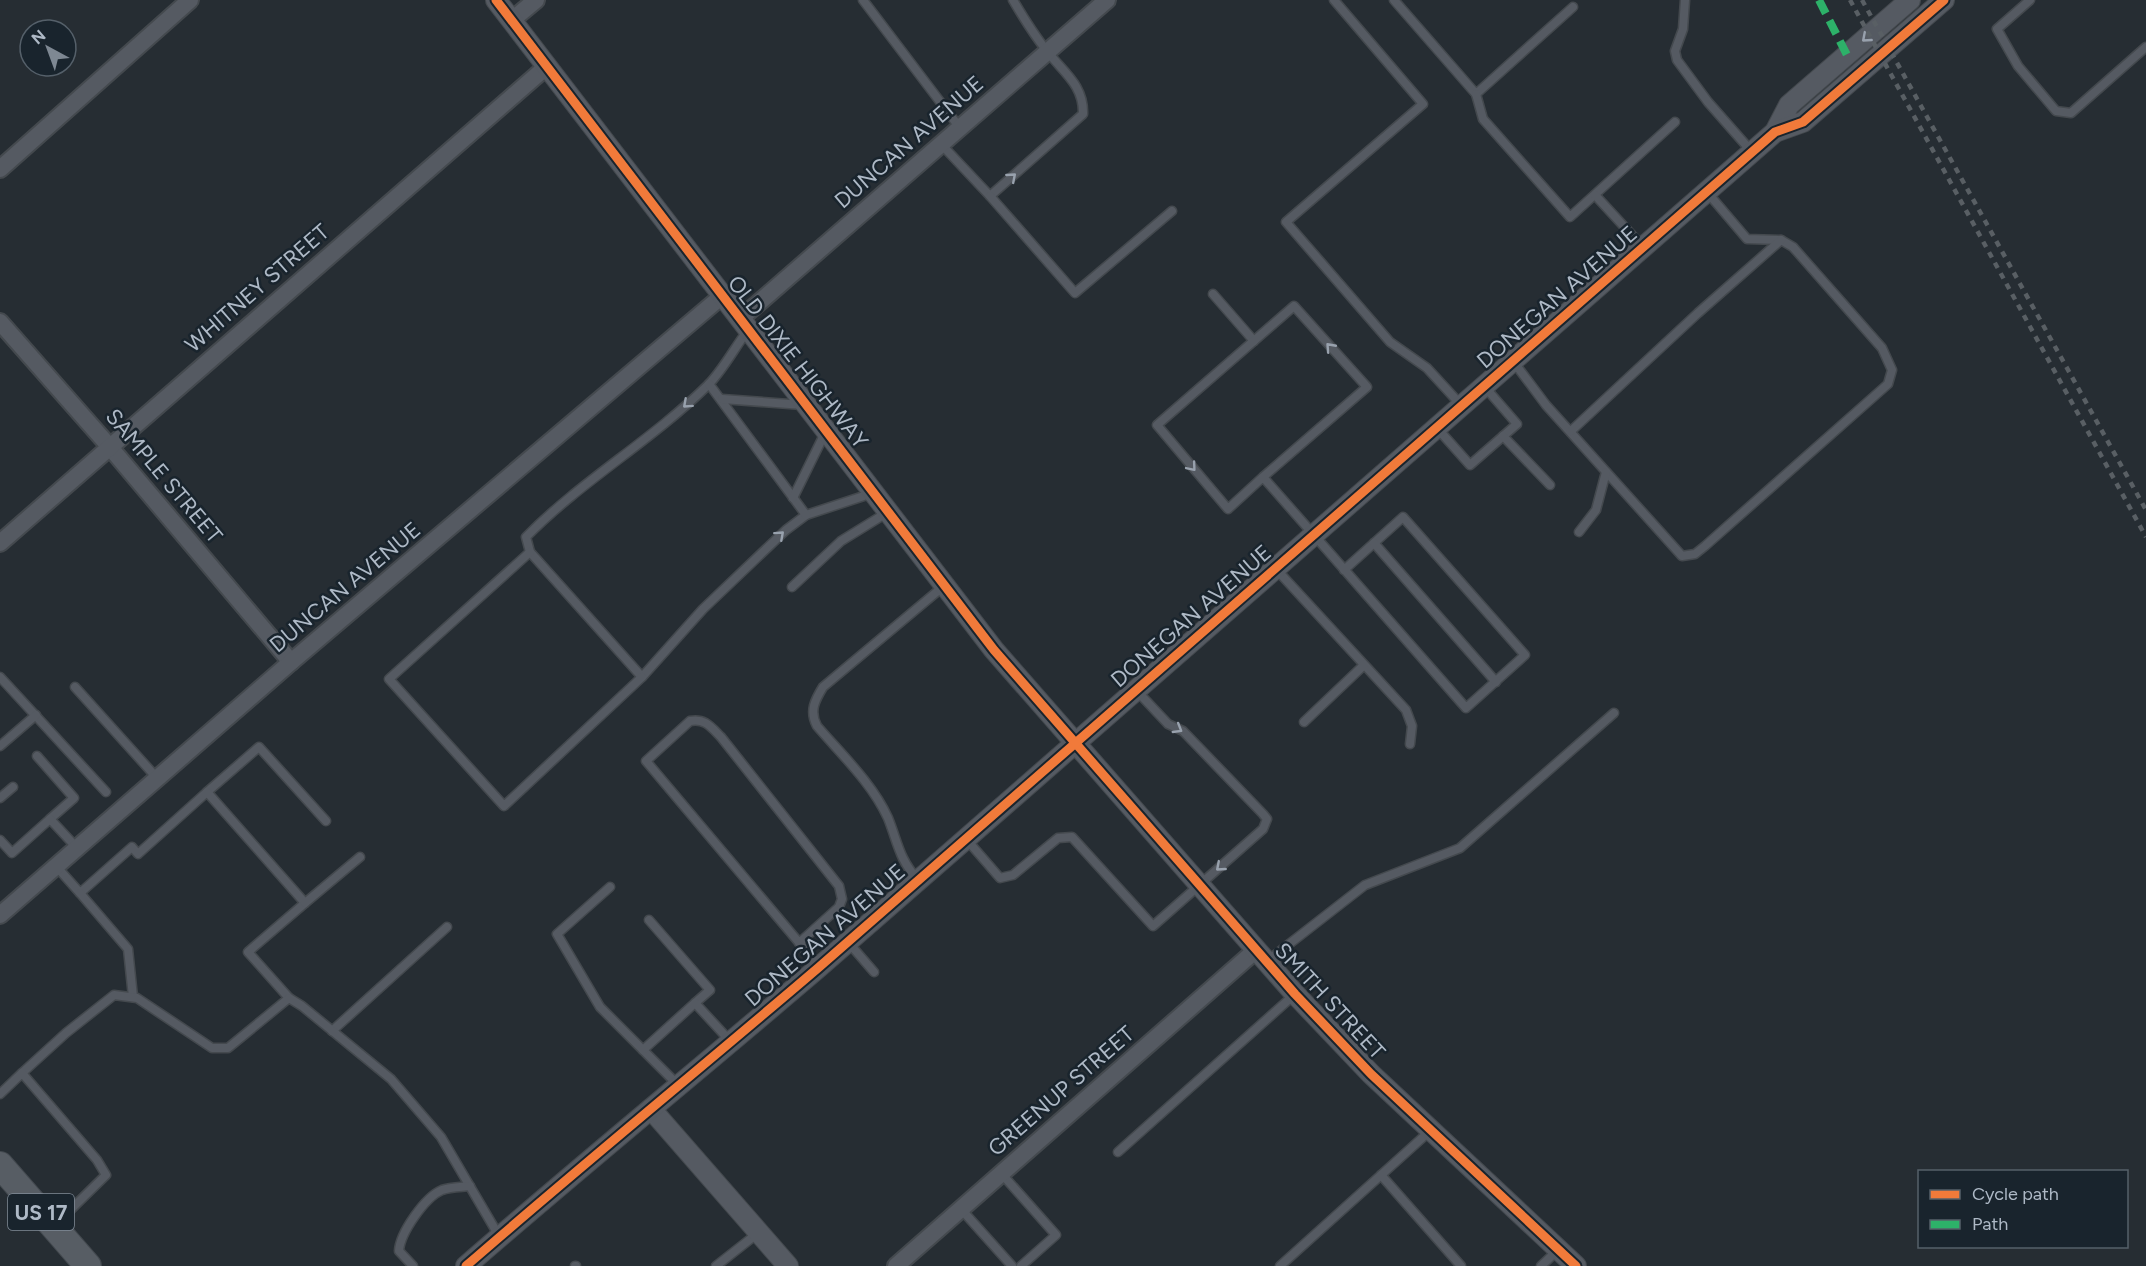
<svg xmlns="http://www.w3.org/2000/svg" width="2146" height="1266" viewBox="0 0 2146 1266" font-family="Figtree,sans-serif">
	<rect width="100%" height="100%" fill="#262d33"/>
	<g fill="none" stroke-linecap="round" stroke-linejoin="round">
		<defs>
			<g id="service">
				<polyline points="863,0 960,128"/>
				<polyline points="1334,0 1423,104 1286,222 1390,342 1427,368 1461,405"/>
				<polyline points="1394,0 1476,94 1573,7"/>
				<polyline points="1685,0 1683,29 1675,51 1677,60 1708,102 1752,152"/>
				<polyline points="2030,0 1997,29 2018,66 2056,111 2071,113 2146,47"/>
				<polyline points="1476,94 1483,119 1570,217 1675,122"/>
				<path d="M941 144 990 196 1083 114C1084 85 1063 72 1047 51 1034 35 1023 17 1013 0"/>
				<polyline points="1595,195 1643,247"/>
				<polyline points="990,196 1075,293 1172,211"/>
				<polyline points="1213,294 1254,341"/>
				<path d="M748 330C735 347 723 370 708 385 651 441 581 481 526 537L530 552 642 677 703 609 786 530 806 515 873 493"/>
				<polyline points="1513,361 1546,405 1682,556 1695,554 1705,546 1888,384 1892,370 1882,348 1793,247 1781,240 1747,239 1707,192"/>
				<polyline points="709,384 806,515"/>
				<polyline points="722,399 803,405"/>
				<polyline points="1437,428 1470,465 1517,424 1484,386"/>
				<polyline points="1571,431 1698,313 1781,240"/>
				<polyline points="1503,436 1550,485"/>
				<polyline points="1263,477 1367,387 1294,306 1157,425 1228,509 1263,477 1466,708 1525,655 1403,517 1344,570"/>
				<polyline points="793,498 826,431"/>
				<polyline points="1579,532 1596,510 1606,472"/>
				<polyline points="1374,543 1496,682"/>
				<polyline points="530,552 389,679 504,806 642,677"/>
				<polyline points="1276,569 1406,710 1412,726 1410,744"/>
				<polyline points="792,587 841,541 888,512"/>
				<polyline points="0,677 106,792"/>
				<polyline points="75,687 157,778"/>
				<polyline points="1304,722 1364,665"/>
				<polyline points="0,746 36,715"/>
				<polyline points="37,756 74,798 50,819"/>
				<polyline points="207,792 259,747 326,821"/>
				<polyline points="0,798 13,787"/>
				<polyline points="0,840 12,853 50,819 77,848"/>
				<polyline points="967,840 1000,878 1013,875 1058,838 1072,837 1153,926 1263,829 1267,819 1263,814 1183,731 1168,724 1136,690"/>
				<polyline points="56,866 80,893 132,847 138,854 207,792 305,903 248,952 289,998"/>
				<path d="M918 880C899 859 898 843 888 818 872 783 841 754 817 726 809 711 815 700 823 687L945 585"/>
				<polyline points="610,887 557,934 600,1007 678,1085"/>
				<polyline points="80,893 128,949 133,997"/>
				<polyline points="305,903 360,857"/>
				<polyline points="649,920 710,990 695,1003"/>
				<polyline points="848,942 874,972"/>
				<path d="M799 943 839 907 842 899 839 886 721 737C711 727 705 718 690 721L646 761 807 952 819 965"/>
				<polyline points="1266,962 1365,885 1460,848 1614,713"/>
				<polyline points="332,1031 447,927"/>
				<polyline points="643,1050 695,1003 731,1042"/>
				<polyline points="22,1073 66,1033 114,995 137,998 212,1048 228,1048 289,998 302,1006 391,1079 441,1137 499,1236"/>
				<polyline points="0,1094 22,1073 97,1160 106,1175 56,1224"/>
				<polyline points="1118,1152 1294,995"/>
				<polyline points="1001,1173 1056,1235 1021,1266"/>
				<polyline points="1381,1175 1461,1266"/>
				<polyline points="961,1209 1012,1266"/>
				<path d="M413 1266 399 1251C400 1233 425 1197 442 1190 450 1187 462 1187 470 1186"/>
				<polyline points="575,1266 576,1266"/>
				<polyline points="716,1266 758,1233"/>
				<polyline points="1280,1266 1431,1130"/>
				<polyline points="1541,1266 1558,1250"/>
			</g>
			<g id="minor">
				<polyline points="512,20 536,0"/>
				<polyline points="0,169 190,0"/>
				<polyline points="740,319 1107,0"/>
				<polyline points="0,322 109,446 291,662"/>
				<polyline points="0,543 545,68"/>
				<polyline points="0,915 291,662 722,296"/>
				<polyline points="896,1266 1256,950"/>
			</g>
			<g id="tertiary">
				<polyline points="496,0 994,650 1295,994 1371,1074 1576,1266"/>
				<polyline points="1775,132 1789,105 1910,0"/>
				<polyline points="651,1109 788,1266"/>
				<path d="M466 1266C582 1165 701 1068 818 968 1138 691 1455 410 1775 132L1803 122 1944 0"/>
			</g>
			<polyline id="primary" points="0,1165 88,1266"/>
		</defs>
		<!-- service casing -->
		<use href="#service" stroke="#44494e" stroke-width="11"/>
		<!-- minor casing -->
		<use href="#minor" stroke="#44494e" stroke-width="20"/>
		<!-- tertiary casing -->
		<use href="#tertiary" stroke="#44494e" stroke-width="22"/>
		<!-- primary casing -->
		<use href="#primary" stroke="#43494f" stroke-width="28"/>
		<!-- service -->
		<use href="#service" stroke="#555a62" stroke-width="8"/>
		<!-- minor -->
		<use href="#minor" stroke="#555a62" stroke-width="16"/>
		<!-- tertiary -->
		<use href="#tertiary" stroke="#555a62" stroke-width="20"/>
		<!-- primary -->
		<use href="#primary" stroke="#575d64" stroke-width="26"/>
		<!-- rail -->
		<g stroke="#595f64" stroke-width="4.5" stroke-dasharray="6 6" stroke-linecap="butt">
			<polyline points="1850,0 2146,537"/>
			<polyline points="1862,0 2146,510"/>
		</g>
		<!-- quiet -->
		<polyline stroke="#2db169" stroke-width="8" stroke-dasharray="15 8" stroke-linecap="butt" points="1819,0 1847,55"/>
		<defs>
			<g id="cycleway">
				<polyline points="496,0 994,650 1295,994 1371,1074 1576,1266"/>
				<path d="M466 1266C582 1165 701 1068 818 968 1138 691 1455 410 1775 132L1803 122 1944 0"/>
			</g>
		</defs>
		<!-- cycleway casing -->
		<use href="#cycleway" stroke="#19242d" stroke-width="13"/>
		<!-- cycleway -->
		<use href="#cycleway" stroke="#f17a3a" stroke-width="9"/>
	</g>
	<!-- one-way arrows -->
	<defs><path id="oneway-chevron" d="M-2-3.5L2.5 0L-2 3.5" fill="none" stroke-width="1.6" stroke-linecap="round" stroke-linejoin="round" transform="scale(1.5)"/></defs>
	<g stroke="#98a1ad">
		<use href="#oneway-chevron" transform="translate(1866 38) rotate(139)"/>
		<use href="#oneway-chevron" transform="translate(1012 177) rotate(-41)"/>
		<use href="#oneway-chevron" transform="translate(1330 347) rotate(-132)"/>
		<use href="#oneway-chevron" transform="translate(687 404) rotate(138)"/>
		<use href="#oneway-chevron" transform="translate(1192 467) rotate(50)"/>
		<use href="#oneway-chevron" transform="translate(780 535) rotate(-42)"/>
		<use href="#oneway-chevron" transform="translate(1178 729) rotate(31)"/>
		<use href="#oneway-chevron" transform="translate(1220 867) rotate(139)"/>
	</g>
	<g text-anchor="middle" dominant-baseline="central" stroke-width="5" stroke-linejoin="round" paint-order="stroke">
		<!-- shield labels -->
		<rect fill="#19242d" stroke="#818c98" stroke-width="1.5" x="8" y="1194" width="66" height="36" rx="4.5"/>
		<g font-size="21" font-weight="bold" fill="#aeb9c6">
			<text x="41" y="1212">US 17</text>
		</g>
		<!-- street labels -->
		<g font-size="22" fill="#aeb9c6" stroke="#19242d">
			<text transform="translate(909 142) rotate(-41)">DUNCAN AVENUE</text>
			<text transform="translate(257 288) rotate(-41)">WHITNEY STREET</text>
			<text transform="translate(1557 297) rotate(-41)">DONEGAN AVENUE</text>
			<text transform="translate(798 362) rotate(52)">OLD DIXIE HIGHWAY</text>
			<text transform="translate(164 476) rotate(50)">SAMPLE STREET</text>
			<text transform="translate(345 587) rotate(-40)">DUNCAN AVENUE</text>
			<text transform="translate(1191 616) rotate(-41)">DONEGAN AVENUE</text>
			<text transform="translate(825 935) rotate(-41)">DONEGAN AVENUE</text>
			<text transform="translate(1330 1001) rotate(47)">SMITH STREET</text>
			<text transform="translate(1061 1091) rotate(-41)">GREENUP STREET</text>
		</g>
	</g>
	<!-- legend -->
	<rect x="1918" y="1170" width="210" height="78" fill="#19242d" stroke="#55606a" stroke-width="1.5"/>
	<rect x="1930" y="1190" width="30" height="9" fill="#f17a3a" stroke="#55606a" stroke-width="1.5"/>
	<text x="1972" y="1200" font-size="18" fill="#aeb9c6">Cycle path</text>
	<rect x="1930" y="1220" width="30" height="9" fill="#2db169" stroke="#55606a" stroke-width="1.5"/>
	<text x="1972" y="1230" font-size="18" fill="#aeb9c6">Path</text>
	<!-- north arrow -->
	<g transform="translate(48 48) rotate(319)"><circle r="28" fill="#19242d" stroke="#55606a" stroke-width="1.5"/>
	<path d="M0-4.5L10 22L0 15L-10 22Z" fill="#7e8893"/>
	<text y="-9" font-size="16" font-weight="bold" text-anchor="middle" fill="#aeb9c6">N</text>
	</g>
</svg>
